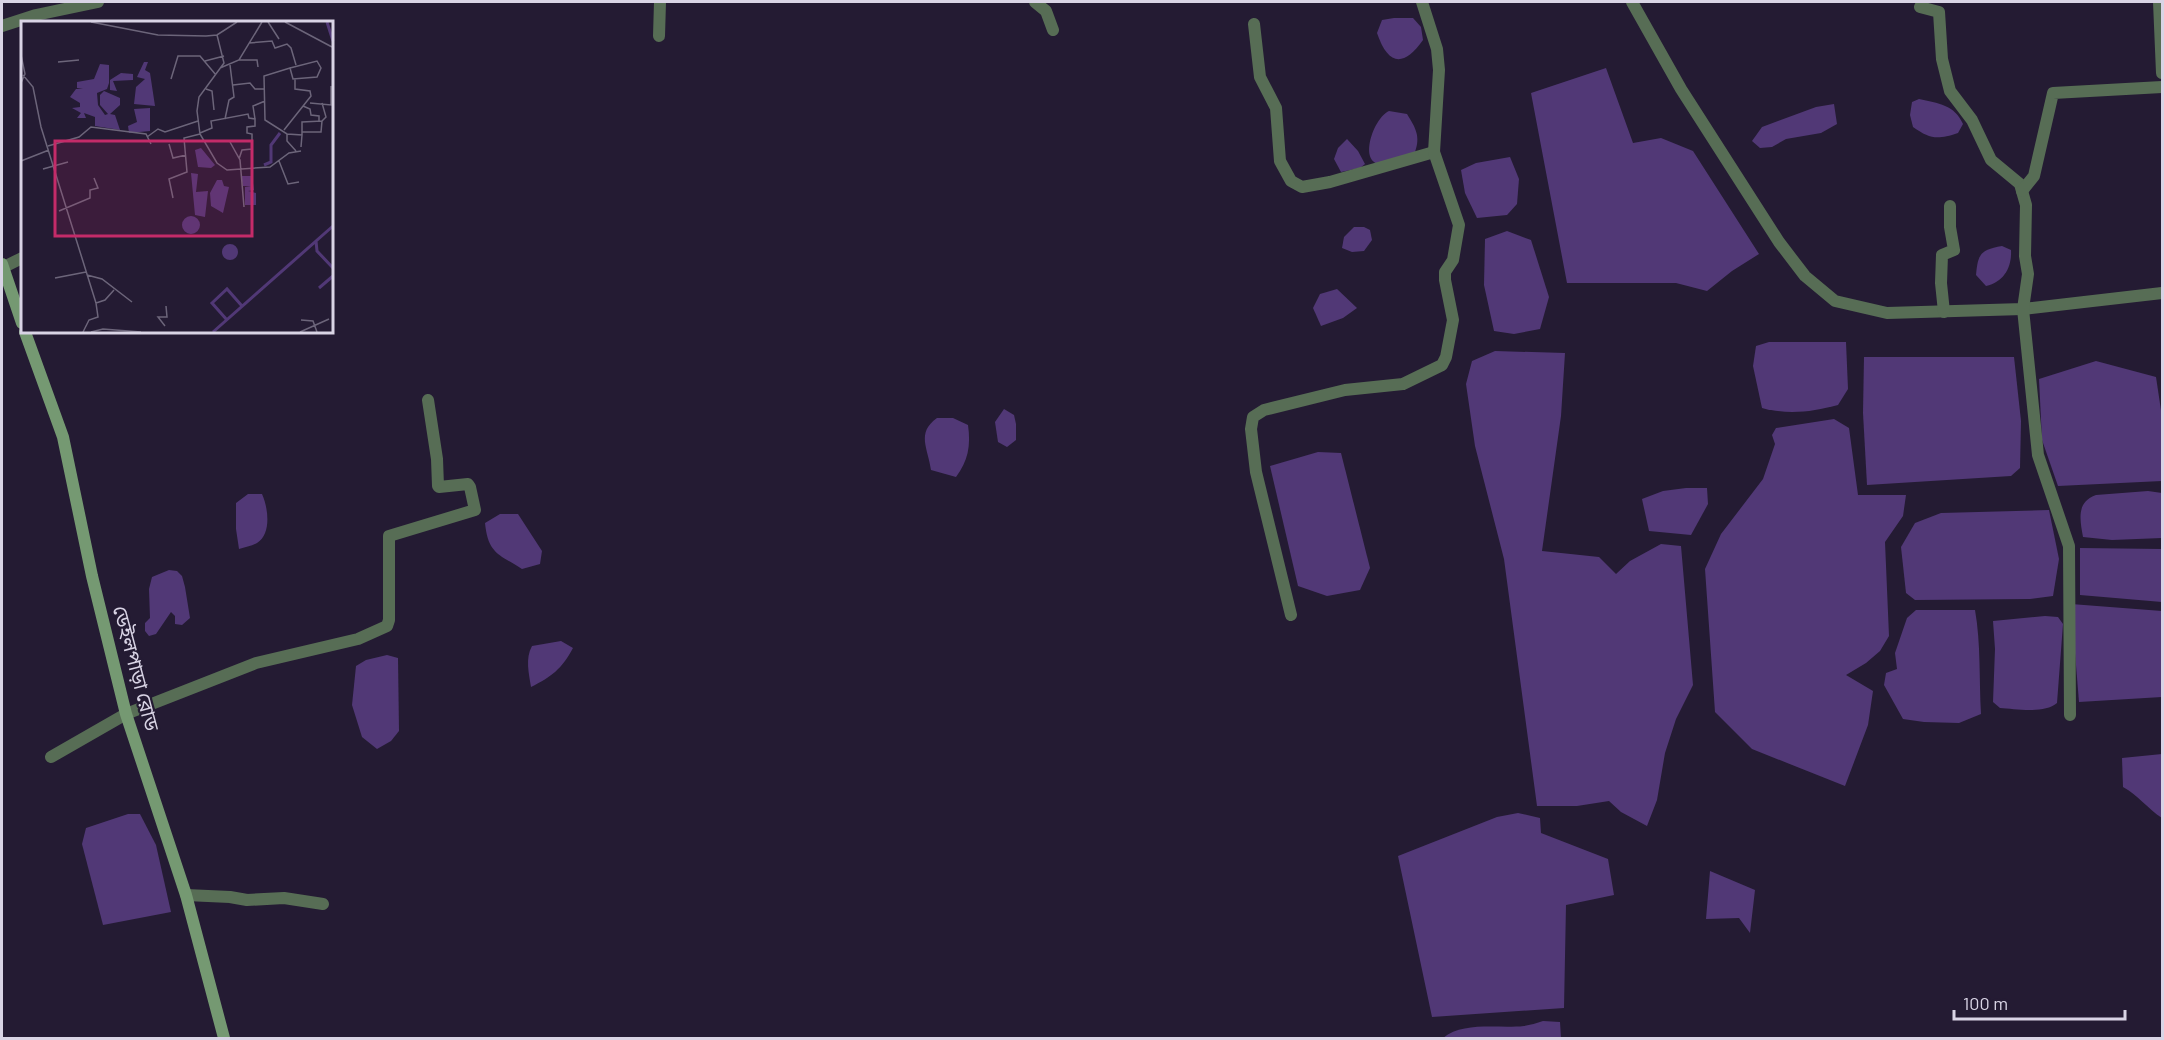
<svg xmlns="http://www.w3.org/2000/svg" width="2164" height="1040" viewBox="0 0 2164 1040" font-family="Barlow,'Noto Sans Bengali',sans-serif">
	<rect width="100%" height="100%" fill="#241b33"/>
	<!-- water -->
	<g fill="#513876">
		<path d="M1394 18H1413L1421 27 1423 40C1403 68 1388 65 1377 33L1382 20Z"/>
		<polygon points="1606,68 1633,143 1661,138 1693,151 1759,254 1732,271 1707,291 1676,283 1567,283 1531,93"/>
		<path d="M1919 99C1938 103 1955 105 1963 124L1958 133C1937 140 1930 139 1913 127L1910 115 1912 102Z"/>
		<polygon points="1834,104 1837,124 1821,133 1786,139 1772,147 1760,148 1752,141 1762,127 1816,107"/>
		<path d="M1389 111 1407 114C1415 127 1421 136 1415 152 1406 155 1393 163 1383 164 1357 166 1373 118 1389 111Z"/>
		<polygon points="1347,139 1358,151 1365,164 1360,168 1341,172 1334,159 1338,148"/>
		<polygon points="1510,157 1519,179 1517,204 1507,215 1477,218 1465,193 1461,170 1476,163"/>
		<polygon points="1354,227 1364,227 1370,230 1372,240 1364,251 1352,252 1342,248 1344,237"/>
		<polygon points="1507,231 1531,240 1549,297 1540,329 1514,334 1494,331 1484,285 1485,239"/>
		<path d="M2002 246 2011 250C2012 267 2004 282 1986 286L1976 275C1978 254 1980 250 2002 246Z"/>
		<polygon points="1337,289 1357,308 1343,318 1321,326 1313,308 1320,294"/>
		<path d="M1769 342H1846L1848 389 1838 405C1812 412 1788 415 1762 408L1753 366 1756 346Z"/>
		<polygon points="1495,351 1565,353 1561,416 1542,551 1599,557 1616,574 1630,561 1661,544 1681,546 1693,685 1676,719 1665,753 1657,800 1647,826 1621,812 1609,801 1577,806 1537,806 1504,559 1475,446 1466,384 1472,361"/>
		<polygon points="1864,357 2014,357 2021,421 2020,468 2011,476 1867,485 1863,413"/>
		<polygon points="2096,361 2156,377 2162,417 2162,481 2058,486 2042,440 2039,379"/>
		<polygon points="1004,409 1014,415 1016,424 1016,440 1007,447 998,442 995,422"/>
		<path d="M937 418H953L968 425C971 446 968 461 956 477L931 470C928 448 916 433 937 418Z"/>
		<polygon points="1834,419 1849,428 1858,495 1906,495 1903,516 1885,542 1889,636 1880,651 1866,663 1846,675 1873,691 1868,725 1845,786 1752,749 1715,712 1705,569 1721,534 1763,479 1775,444 1772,435 1776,428"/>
		<polygon points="1318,452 1341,453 1370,568 1360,590 1327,596 1298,586 1270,466"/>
		<polygon points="1686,488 1707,488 1708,504 1691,535 1649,531 1642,499 1663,491"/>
		<path d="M2148 491 2162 493V538L2112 540 2083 537C2080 520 2076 502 2096 495Z"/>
		<path d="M248 494H262C268 507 272 534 257 543 252 546 245 547 239 549L236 529V503Z"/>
		<polygon points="2049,510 2059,559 2053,596 2030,599 1915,600 1906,593 1901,547 1915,523 1941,513"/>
		<path d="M500 514H518L542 551 540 564 522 569C498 554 488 553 485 523Z"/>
		<polygon points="2080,548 2162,549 2162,602 2080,595"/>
		<polygon points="169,570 177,571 182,576 185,587 190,618 182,625 175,624 175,616 171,612 156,634 149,636 145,631 145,623 150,618 149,589 152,577"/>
		<polygon points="2071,604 2162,611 2162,697 2079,702"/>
		<path d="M1916 610H1975C1981 644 1979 679 1981 714L1959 723 1924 722 1903 719 1884 685 1886 673 1897 669 1895 653 1907 618Z"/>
		<path d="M2045 616 2058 617 2063 624 2057 703C2044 714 2016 709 2000 708L1993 702 1995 649 1993 621Z"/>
		<path d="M561 641 573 648C562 669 551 677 531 687 529 674 525 658 532 646Z"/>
		<polygon points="387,655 398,658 399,731 391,741 377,749 362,737 352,705 356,666 366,660"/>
		<path d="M2162 754V818C2148 809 2138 795 2123 787L2122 758Z"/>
		<polygon points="1518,813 1540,818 1541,833 1608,859 1614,895 1566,905 1564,1008 1432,1017 1398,856 1497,817"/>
		<polygon points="128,814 140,814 156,845 171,912 103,925 82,844 86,828"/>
		<polygon points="1710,871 1755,890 1750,933 1739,918 1706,919"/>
		<path d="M1543 1021 1560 1022 1561 1038H1443C1464 1021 1499 1029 1524 1026 1530 1025 1537 1023 1543 1021Z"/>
	</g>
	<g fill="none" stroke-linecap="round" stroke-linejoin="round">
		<!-- minor -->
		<g stroke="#576d55" stroke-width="12">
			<polyline points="1035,2 1046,11 1053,30"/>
			<polyline points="1632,2 1681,89 1779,242 1805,276 1835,301 1887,313 2023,309 2162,293"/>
			<polyline points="2159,2 2162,73"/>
			<polyline points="1920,7 1939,12 1942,59 1950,91 1972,120 1991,160 2020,184 2026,205 2025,256 2028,274 2023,309 2038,455 2069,546 2070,715"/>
			<polyline points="1254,24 1260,77 1276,108 1280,161 1291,181 1302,187 1330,182 1434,152"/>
			<polyline points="2,26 36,15 98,2"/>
			<polyline points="659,36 660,2"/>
			<polyline points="2022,191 2034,176 2053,93 2162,87"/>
			<polyline points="2,268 22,258"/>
			<polyline points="1944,312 1941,283 1942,255 1954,250 1950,227 1950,206"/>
			<polyline points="1291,615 1256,472 1251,429 1253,417 1264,410 1345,390 1403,384 1442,365 1446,357 1453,320 1445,280 1445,272 1453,260 1459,225 1434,152 1439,70 1437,49 1422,2"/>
			<polyline points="51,757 126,714 256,663 358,639 387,626 389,620 389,536 475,510 470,487 468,484 439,487 438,486 437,459 428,400"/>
			<polyline points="186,895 230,897 247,900 284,898 323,904"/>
		</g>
		<!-- secondary -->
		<g stroke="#759972" stroke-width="12">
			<polyline points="2,264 22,323"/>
			<polyline points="25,332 63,437 92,576 126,714 186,895 224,1038"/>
		</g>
	</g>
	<g text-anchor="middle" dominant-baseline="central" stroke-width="4.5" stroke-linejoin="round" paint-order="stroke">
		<!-- street labels -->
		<g font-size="20" fill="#d9d4e5" stroke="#241b33">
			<text transform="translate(137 668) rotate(75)">ডেইলপাড়া রোড</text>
		</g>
	</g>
	<!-- overview -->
	<g transform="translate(21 21)">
		<rect width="312" height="312" fill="#241b33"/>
		<path d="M123 41H127L124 49 129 52 134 85 113 83 115 66 124 58 116 56ZM79 43 88 44V62L86 68 76 72 77 84 84 94 87 93 79 84V74L83 70 99 77V84L89 93 94 94 99 109 74 105V96L63 92 65 97H56L60 92 51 87 59 86V82L49 76 55 68H62L56 67V61L73 58ZM100 52 112 53V59L92 60 96 70 89 69V59ZM129 87V110L108 112 107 105 116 101 113 88ZM180 127 194 144 190 147 177 146 174 129ZM170 152 177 153 175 171 187 170 184 196 174 194ZM220 155H231L233 169 227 170 235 172V184H224V166L230 165H222ZM196 159H201L203 165 208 166 202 192 190 185 189 172ZM161 204a9 9 0 1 1 18 0a9 9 0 1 1-18 0ZM201 231a8 8 0 1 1 16 0a8 8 0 1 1-16 0Z" fill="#513876"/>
		<path fill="none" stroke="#513876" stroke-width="3" d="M306 1 312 20M243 144 250 141V124L259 112M295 220 296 230 312 247M298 267 312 255M206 299 191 282 206 268 221 285M192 311 312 205"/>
		<path fill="none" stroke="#6c657a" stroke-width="1.5" d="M70 1 137 14 185 15 196 14 216 1M247 1 258 18M264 1 311 26M196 14 203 42 178 76 176 90 179 113 196 142 206 149 249 146 268 132 280 130M228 22 251 20 254 27 266 23 270 27 275 44M0 34 4 53 0 62M218 39H236L237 46M184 40 203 35M37 41 58 39M199 47 218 39 241 1M269 47 296 40 300 47 296 56 272 58 269 47 243 55 244 99 266 113 281 114 280 126M2 54 12 66 20 106 75 282M150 58 157 35H179L195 54M212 64 229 62 234 68H244M185 68 191 70 193 89M289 82 310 84V65M282 85 289 88 290 94 298 95V100M204 98 208 79 213 76 209 44M234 98 232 85 244 80M301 100 305 96 301 82M263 109 290 75 289 70 274 68V58M179 112 191 107 190 100 227 93 228 97 234 98V105L226 106V112L231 113V128L221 129 218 138M266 113V120L275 130M281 114V101L301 100 300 111H281M126 116 137 108 144 111 177 100M209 121 219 139 223 186M148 123 152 137 165 134M27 125 58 116 70 106 125 113 130 123M0 140 28 129M258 140 267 163 278 161M22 148 47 141M152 177 148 158 166 151 163 117 179 113M38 190 69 177V169L77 167 73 157M66 254 81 258 111 281M34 257 65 251M280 299 292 300 296 311M144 305 137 296H146L145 285M62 311 68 299 77 296 75 282 84 279 93 269M70 311 82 308 120 311M279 311 308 298"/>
		<path fill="#c42b69" fill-opacity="0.15" stroke="#c42b69" stroke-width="3" d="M34 120H231V215H34Z"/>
		<rect width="312" height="312" fill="none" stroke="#d9d4e5" stroke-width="3"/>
	</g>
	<!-- border -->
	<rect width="2164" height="1040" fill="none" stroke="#d9d4e5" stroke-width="6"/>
	<!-- scale -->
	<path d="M1954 1010v9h171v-9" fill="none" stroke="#d9d4e5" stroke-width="3"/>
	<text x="1963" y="1010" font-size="18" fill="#d9d4e5" stroke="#241b33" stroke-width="4.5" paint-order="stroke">100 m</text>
</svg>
